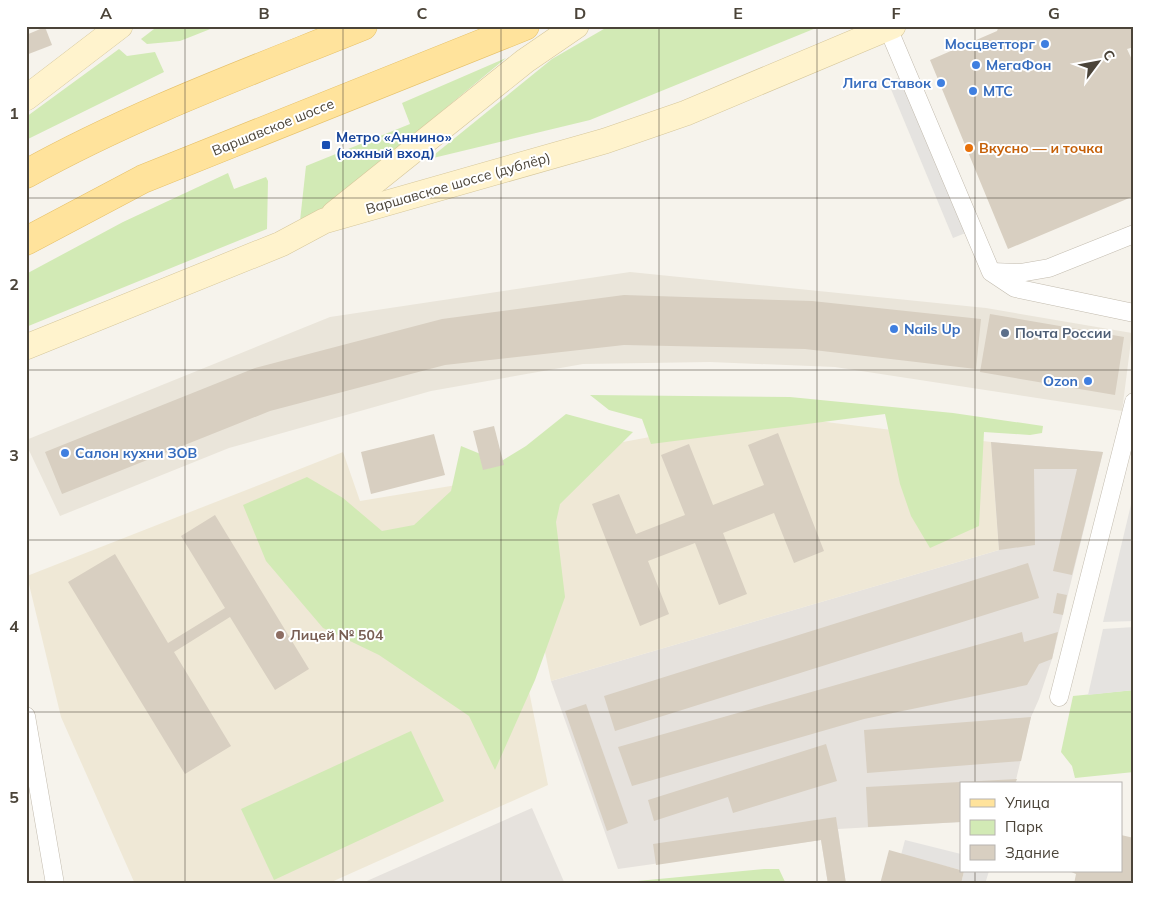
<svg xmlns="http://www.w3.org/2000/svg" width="1160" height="910" viewBox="0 0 1160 910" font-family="Mulish,sans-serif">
	<rect width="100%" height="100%" fill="#f6f3ec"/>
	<!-- residential -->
	<polygon fill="#eae5da" points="630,272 986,308 1132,333 1122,411 835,367 710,362 583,364 431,391 229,448 60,516 26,444 26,440 330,317"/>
	<!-- industrial -->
	<g fill="#e6e2dd">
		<polygon points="991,442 1103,452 1052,659 1039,699 1031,717 1015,784 961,784 961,822 838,829 846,884 828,884 821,840 618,869 551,681 999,550"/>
		<polygon points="532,808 565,884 360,884"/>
	</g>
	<!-- education -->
	<g fill="#efe8d6">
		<polygon points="768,415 991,442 999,550 551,681 508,474 623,442"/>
		<polygon points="343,452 360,501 493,479 528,686 548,785 327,884 135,884 61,717 27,576"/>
	</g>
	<!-- green -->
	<g fill="#d2eab5">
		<polygon points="158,26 218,26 180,41 147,44 141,39"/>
		<polygon points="609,26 821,26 590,120 429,159 552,59"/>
		<polygon points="119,49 127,56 155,52 164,72 26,140 26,117"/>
		<polygon points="506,58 319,213 300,221 306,166 410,124 402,103"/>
		<polygon points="228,173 234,189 266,177 268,181 267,229 26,327 26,274 123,222"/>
		<polygon points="590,395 790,397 953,413 1043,426 1042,433 1030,435 984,432 979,526 930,548 911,516 900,484 885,414 651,444 642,419 609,410"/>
		<polygon points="566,414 633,432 560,504 556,522 565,597 535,680 495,770 469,716 379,655 323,628 266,561 243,505 307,477 343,498 382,531 414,525 451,491 461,446 500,462 526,446"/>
		<polygon points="1134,690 1134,772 1075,778 1072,766 1061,752 1073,696"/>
		<polygon points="411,731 444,801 274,880 241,809"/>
		<polygon points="764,869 779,869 786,884 606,884"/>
	</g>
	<!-- parking -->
	<g fill="#e5e3e0">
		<polygon points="903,76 968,232 953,238 888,82"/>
		<polygon points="1134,492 1134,621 1103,622"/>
		<polygon points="1134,627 1134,690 1088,695 1103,629"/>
		<polygon points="905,840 961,854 961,870 901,855"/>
		<polygon points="964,871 989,871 985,884 961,884"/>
	</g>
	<!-- building -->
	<g fill="#d8cfc1">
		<polygon points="999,26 1134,26 1134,47 1127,49 1134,64 1134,196 1008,249 930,60 997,31"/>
		<polygon points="45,27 52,45 26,55 26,35"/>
		<polygon points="624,295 812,301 981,319 976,369 805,349 624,345 445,365 270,411 62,494 45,452 255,368 442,319"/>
		<polygon points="990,314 1124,337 1115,395 980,372"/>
		<polygon points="494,426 504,465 483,470 473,431"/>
		<polygon points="778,433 824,551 794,563 774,513 723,533 747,594 719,605 695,543 648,561 669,614 640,626 592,504 619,494 636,534 685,515 661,455 689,444 713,505 764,485 748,445"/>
		<polygon points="434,434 445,475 371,494 361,452"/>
		<polygon points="991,442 1103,452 1072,575 1053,571 1077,469 1034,469 1035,545 999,550"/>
		<polygon points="215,515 309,669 275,690 230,617 174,652 231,746 185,774 68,582 115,554 168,643 225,608 181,536"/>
		<polygon points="1028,563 1039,598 615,731 604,696"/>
		<polygon points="1057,593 1067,595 1063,615 1053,613"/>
		<polygon points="1022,632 1024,642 1058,632 1052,659 1039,664 1027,685 864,719 632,786 618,747"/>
		<polygon points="586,704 628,823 607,831 565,711"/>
		<polygon points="1031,717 1021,761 867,773 864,730"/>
		<polygon points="826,744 837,781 733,813 728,797 654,821 648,800"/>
		<polygon points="1017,779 1015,784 961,784 961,822 868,827 866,787"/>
		<polygon points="836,817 846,884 828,884 821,840 656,865 653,844"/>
		<polygon points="1121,835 1134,838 1134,884 1110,884 1100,881 1099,884 1074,884 1076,874 1069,871 1121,871"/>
		<polygon points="889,850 964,871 961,884 880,884"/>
	</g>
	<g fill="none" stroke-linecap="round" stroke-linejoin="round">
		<defs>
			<g id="street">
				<polyline points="888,28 991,272 1015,288 1134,313"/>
				<polyline points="992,272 1020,273 1049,268 1134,234"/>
				<polyline points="1059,697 1134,402"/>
				<polyline points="26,716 55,884"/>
			</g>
			<g id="secondary">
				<polyline points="26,98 120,26"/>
				<polyline points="334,214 525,61 576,26"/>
				<polyline points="26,347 281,244 324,221 605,141 686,113 893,26"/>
			</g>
			<g id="primary">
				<path d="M26 174C134 114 249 72 363 26"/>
				<polyline points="26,241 143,179 525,26"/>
			</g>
		</defs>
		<!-- street casing -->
		<use href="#street" stroke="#c2bbae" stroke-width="19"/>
		<!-- secondary casing -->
		<use href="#secondary" stroke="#d6c79b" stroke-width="26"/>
		<!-- primary casing -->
		<use href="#primary" stroke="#e6c16a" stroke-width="29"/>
		<!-- street -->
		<use href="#street" stroke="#fff" stroke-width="18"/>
		<!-- secondary -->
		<use href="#secondary" stroke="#fff3cd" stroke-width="25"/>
		<!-- primary -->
		<use href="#primary" stroke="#ffe39c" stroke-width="28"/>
	</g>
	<!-- grid -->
	<path fill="none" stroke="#4b4439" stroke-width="1" stroke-opacity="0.55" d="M185 26V884M343 26V884M501 26V884M659 26V884M817 26V884M975 26V784M26 198H1134M26 370H1134M26 540H1134M26 712H1134M975 871V884"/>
	<!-- markers -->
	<g fill="#3f7fe0" stroke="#fff" stroke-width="2">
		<circle cx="1045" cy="44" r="5"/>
		<circle cx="976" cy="65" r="5"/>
		<circle cx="941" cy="83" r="5"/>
		<circle cx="973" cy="91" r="5"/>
		<circle cx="894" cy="329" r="5"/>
		<circle cx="1088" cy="381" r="5"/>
		<circle cx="65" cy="453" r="5"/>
	</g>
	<rect fill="#1a4fb4" stroke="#fff" stroke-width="2" x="321" y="140" width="10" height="10" rx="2.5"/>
	<circle fill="#e8710a" stroke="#fff" stroke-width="2" cx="969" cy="148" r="5"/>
	<circle fill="#5c6f8a" stroke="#fff" stroke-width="2" cx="1005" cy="333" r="5"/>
	<circle fill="#8d6e63" stroke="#fff" stroke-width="2" cx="280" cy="635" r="5"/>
	<g text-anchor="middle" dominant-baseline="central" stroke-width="4" stroke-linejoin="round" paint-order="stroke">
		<!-- shop labels -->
		<g font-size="14" font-weight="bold" fill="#366cbe" stroke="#fff" text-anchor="start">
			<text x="1035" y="44" text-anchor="end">Мосцветторг</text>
			<text x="986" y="65">МегаФон</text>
			<text x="931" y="83" text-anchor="end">Лига Ставок</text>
			<text x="983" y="91">МТС</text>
			<text x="904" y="329">Nails Up</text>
			<text x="1078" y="381" text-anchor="end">Ozon</text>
			<text x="75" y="453">Салон кухни ЗОВ</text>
		</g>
		<!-- street labels -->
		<g font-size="14" fill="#4b4439" stroke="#fff">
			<text transform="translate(273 127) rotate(-22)">Варшавское шоссе</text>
			<text transform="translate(458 183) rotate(-16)">Варшавское шоссе (дублёр)</text>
		</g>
		<!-- transit labels -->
		<g font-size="14" font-weight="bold" fill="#164399" stroke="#fff" text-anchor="start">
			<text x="336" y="137">Метро «Аннино»<tspan x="336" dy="16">(южный вход)</tspan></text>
		</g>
		<!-- food labels -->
		<g font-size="14" font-weight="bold" fill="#c56008" stroke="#fff" text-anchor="start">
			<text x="979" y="148">Вкусно — и точка</text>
		</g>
		<!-- service labels -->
		<g font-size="14" font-weight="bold" fill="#4e5e75" stroke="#fff" text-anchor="start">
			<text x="1015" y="333">Почта России</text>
		</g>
		<!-- education labels -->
		<g font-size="14" font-weight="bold" fill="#785e54" stroke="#fff" text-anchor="start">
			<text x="290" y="635">Лицей № 504</text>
		</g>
	</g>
	<!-- border -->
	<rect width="1160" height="910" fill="none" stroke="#ffffff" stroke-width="55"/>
	<!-- legend -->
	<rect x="960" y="782" width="162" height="90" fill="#ffffff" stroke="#b7b4b0"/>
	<rect x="970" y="799" width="25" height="8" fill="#ffe39c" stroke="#b7b4b0"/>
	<text x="1005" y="808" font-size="15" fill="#4b4439">Улица</text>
	<rect x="970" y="820" width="25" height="15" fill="#d2eab5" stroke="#b7b4b0"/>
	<text x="1005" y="832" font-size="15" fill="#4b4439">Парк</text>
	<rect x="970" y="845" width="25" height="15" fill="#d8cfc1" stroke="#b7b4b0"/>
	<text x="1005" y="858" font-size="15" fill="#4b4439">Здание</text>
	<!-- north arrow -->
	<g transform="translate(1098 62) rotate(58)" stroke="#ffffff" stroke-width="4" paint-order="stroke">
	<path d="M0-4L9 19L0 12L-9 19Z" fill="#4b4439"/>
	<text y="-8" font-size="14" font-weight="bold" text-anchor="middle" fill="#4b4439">С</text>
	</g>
	<rect x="28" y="28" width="1104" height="854" fill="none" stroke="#4b4439" stroke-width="2"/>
	<g font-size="16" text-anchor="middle" font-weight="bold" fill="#4b4439">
		<text x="106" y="19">A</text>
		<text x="264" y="19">B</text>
		<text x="422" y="19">C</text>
		<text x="580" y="19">D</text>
		<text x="738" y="19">E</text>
		<text x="896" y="19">F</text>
		<text x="1054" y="19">G</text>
		<text x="14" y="119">1</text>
		<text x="14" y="290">2</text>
		<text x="14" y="461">3</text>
		<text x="14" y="632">4</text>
		<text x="14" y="803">5</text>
	</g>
</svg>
